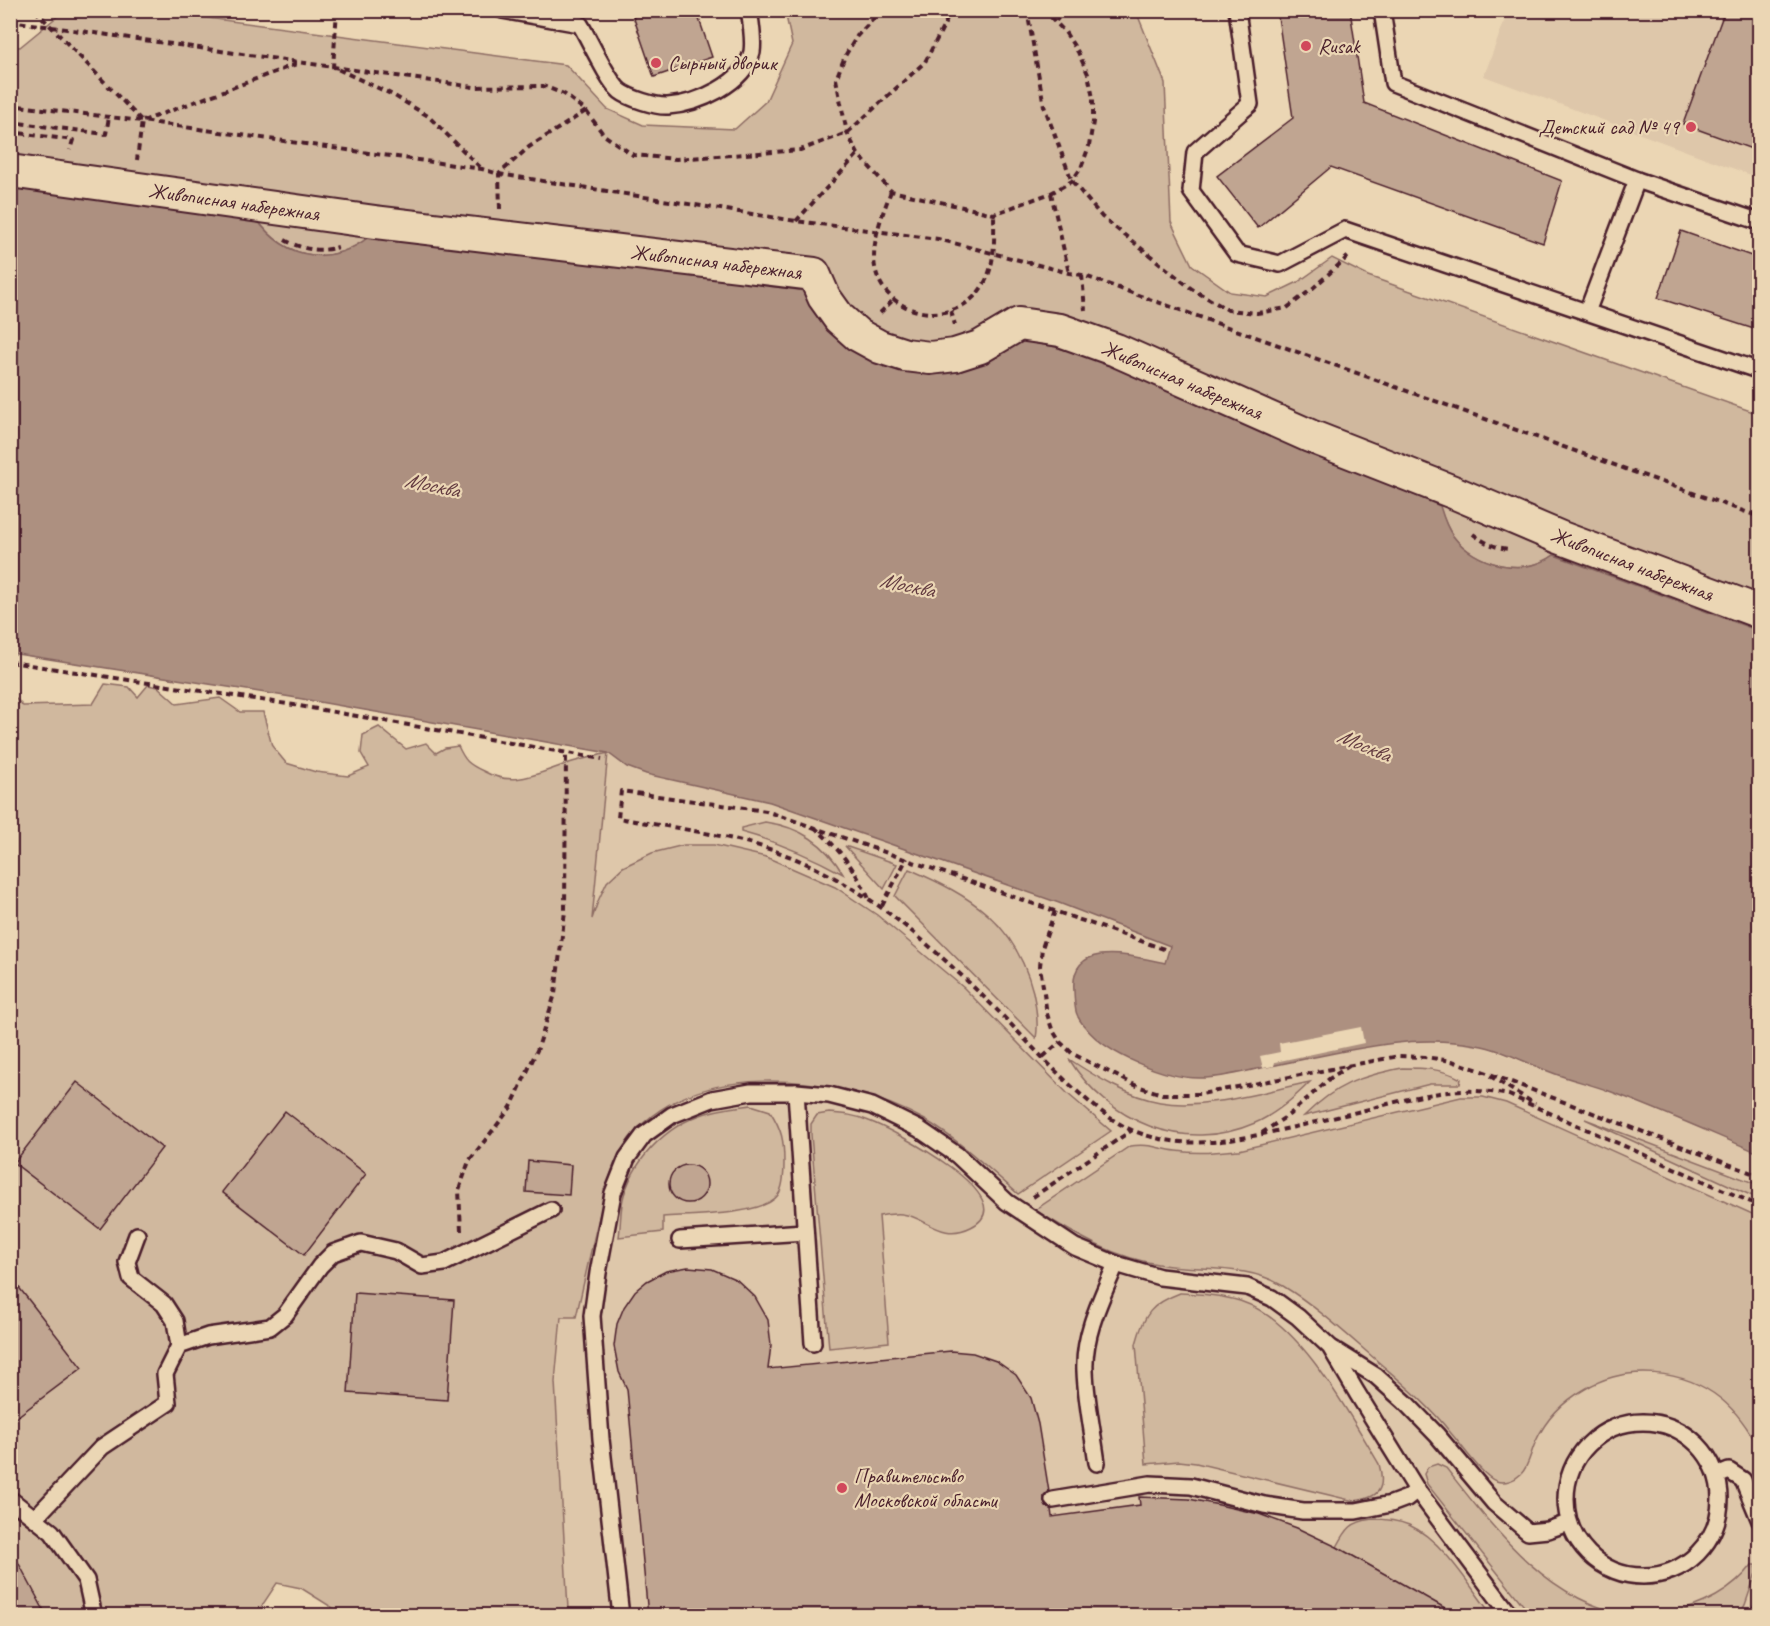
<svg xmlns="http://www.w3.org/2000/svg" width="1770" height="1626" viewBox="0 0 1770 1626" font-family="Caveat,sans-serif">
	<rect width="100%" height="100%" fill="#ebd6b4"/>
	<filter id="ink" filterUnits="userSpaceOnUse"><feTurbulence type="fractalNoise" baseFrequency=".0167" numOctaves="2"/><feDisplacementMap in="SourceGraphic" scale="12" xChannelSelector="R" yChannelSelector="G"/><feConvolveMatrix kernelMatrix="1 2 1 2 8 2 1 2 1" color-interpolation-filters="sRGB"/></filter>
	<g filter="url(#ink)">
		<!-- built -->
		<g fill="#dec7aa">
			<polygon points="1508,11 1759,11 1759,178 1484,76"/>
			<polygon points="608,753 627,767 770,802 1059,903 1170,946 1166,963 1108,954 1088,957 1127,1057 1163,1072 1199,1078 1245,1071 1399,1041 1440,1040 1479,1045 1552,1073 1608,1091 1759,1153 1759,1615 535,1616 562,1317 592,924"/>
		</g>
		<!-- green -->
		<g fill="#d0b89e" stroke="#8d6c64" stroke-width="1.5">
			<path d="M64 11H154L566 65 607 109 643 125 735 129 766 101 792 44 785 11H1136L1165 83 1171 222 1192 265 1230 292 1267 297 1298 282 1332 258 1368 276 1759 414V631L1554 555C1524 577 1475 566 1453 536 1446 527 1443 516 1439 506L1023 338C979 370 952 379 898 369L377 230C335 268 288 263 255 217L11 183 10 46 20 47Z"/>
			<path d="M105 684 129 687 138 697 148 685 158 687 177 704 220 698 240 712H263L272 746 286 763 316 772 348 776 369 767 361 753 363 735 379 727 406 749 426 743 436 753 445 748 458 746C465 761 468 764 483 771 512 787 534 775 563 765 577 760 593 757 608 753L592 919 598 901 607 882 623 867 652 853 684 845H714L766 857 835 887 877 915 964 988 1068 1094 1111 1131 1018 1194C988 1168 959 1140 925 1120 840 1072 676 1053 619 1154 609 1172 605 1195 600 1214 591 1248 584 1283 576 1317H561L555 1382 568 1609H593L594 1615H344L301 1588 277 1583 259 1610 261 1615H11L10 693 23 706 93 704Z"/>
			<path d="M765 822C800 827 825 843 843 874 810 856 778 842 741 832V828Z"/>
			<polygon points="845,846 897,864 884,889"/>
			<path d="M909 869C971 896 1015 922 1033 992 1036 1006 1039 1023 1036 1038L895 896Z"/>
			<path d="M1069 1059C1096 1077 1127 1096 1160 1102 1207 1110 1264 1091 1310 1082 1294 1098 1276 1114 1255 1123 1184 1154 1108 1122 1069 1059Z"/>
			<path d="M1402 1068C1423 1068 1442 1068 1461 1079L1460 1084H1430L1304 1116C1337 1084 1358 1077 1402 1068Z"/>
			<path d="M1461 1097H1483L1506 1103 1759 1217V1449C1750 1431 1738 1413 1721 1399 1684 1369 1626 1364 1585 1389 1564 1401 1546 1419 1536 1441 1531 1451 1529 1466 1521 1474 1515 1480 1505 1484 1496 1481 1483 1477 1460 1443 1450 1432 1429 1405 1401 1382 1375 1359 1346 1334 1316 1306 1283 1286 1247 1264 1203 1271 1163 1265 1114 1258 1077 1236 1035 1210L1130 1146C1150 1143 1158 1149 1177 1151 1198 1154 1218 1152 1239 1150Z"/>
			<path d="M751 1105 770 1111C782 1130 784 1140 784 1163 784 1172 784 1187 778 1195 764 1216 688 1215 663 1217V1232L619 1237C621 1223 620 1208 624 1195 637 1154 671 1121 714 1111 726 1108 739 1107 751 1105Z"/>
			<path d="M829 1113C843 1114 856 1115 869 1121 891 1129 1028 1199 971 1227 941 1242 927 1217 902 1214 895 1213 886 1215 879 1216L889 1342 829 1348 811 1135V1124L817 1115Z"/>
			<polygon points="1585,1119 1759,1185 1759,1199"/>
			<path d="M1180 1293C1200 1294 1221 1295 1240 1301 1299 1320 1348 1412 1379 1464 1386 1489 1379 1498 1354 1501L1196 1463 1179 1461 1146 1464 1136 1344C1144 1314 1151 1304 1180 1293Z"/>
			<path d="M1437 1464 1446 1468C1494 1529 1548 1602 1629 1615H1531L1427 1484 1424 1474 1428 1467Z"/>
			<path d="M1372 1519C1385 1519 1397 1520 1409 1525 1443 1540 1470 1587 1492 1615H1457L1337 1547C1347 1528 1351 1522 1372 1519Z"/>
			<path d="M1752 1565H1756L1757 1570 1745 1605 1739 1615H1664C1697 1608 1731 1593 1752 1565Z"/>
		</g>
		<!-- water -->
		<path fill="#ad9080" stroke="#85635e" stroke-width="1.5" d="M10 183 255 217C287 263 336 268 377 230L812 292 898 369 922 373 947 374 973 367 997 357 1023 338 1098 359 1440 506C1443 516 1446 527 1453 536 1475 565 1524 578 1554 555L1759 631V1153C1709 1132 1660 1110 1609 1091 1590 1084 1571 1080 1553 1073 1527 1064 1503 1049 1476 1045 1406 1032 1335 1054 1266 1067 1246 1071 1220 1079 1199 1078 1165 1078 1108 1055 1086 1028 1074 1015 1075 1008 1074 991 1069 937 1134 957 1165 963L1170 946 1059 903 770 802 646 774 627 767 608 753 291 697 11 653Z"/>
		<!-- pier -->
		<polygon fill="#ebd6b4" points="1361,1027 1364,1043 1275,1062 1274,1066 1263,1068 1260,1056 1280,1052 1279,1043"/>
		<!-- building -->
		<g fill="#c0a591" stroke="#4a1f2b" stroke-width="1.5">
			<polygon points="631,10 696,10 712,57 654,77"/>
			<polygon points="1277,10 1350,10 1364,103 1562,181 1543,243 1331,167 1258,228 1217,176 1293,118"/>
			<polygon points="1725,10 1760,10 1760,152 1683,124"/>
			<polygon points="1681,231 1760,259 1760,331 1658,298"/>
			<polygon points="77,1082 162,1148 100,1229 14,1163"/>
			<polygon points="285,1111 366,1174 304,1255 222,1192"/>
			<polygon points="528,1161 571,1165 569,1195 526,1192"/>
			<circle cx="688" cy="1184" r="19"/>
			<polygon points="688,1267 712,1269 737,1280 755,1297 768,1320 771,1345 768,1369 951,1351 973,1353 996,1361 1016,1375 1031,1398 1038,1424 1049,1492 1044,1496 1044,1502 1046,1507 1051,1509 1052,1517 1140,1505 1139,1497 1189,1499 1219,1505 1259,1514 1297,1528 1337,1547 1459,1616 648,1616 627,1389 619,1372 614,1346 617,1324 624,1307 635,1291 647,1281 666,1271"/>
			<polygon points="10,1276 82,1368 10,1422"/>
			<polygon points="355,1293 454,1300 447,1400 348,1393"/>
			<polygon points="10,1547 47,1616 10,1616"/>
		</g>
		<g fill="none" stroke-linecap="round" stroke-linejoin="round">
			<defs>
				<g id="lane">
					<path d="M502 10 580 24C589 39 608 81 620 91 629 98 656 107 668 106 697 104 744 84 752 52 754 39 751 23 749 10"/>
					<polyline points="1237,10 1250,104 1195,152 1191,191 1237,254 1280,264 1345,230 1760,371"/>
					<polyline points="1382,10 1393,83 1637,180 1760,222"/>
					<polyline points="1587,312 1637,180"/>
					<polyline points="796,1092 813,1343"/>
					<polyline points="137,1235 127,1262 131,1278 164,1304 175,1321 179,1346"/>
					<polyline points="680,1240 805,1232"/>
					<polyline points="1333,1349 1376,1376 1405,1402 1437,1435 1494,1503 1528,1532 1548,1530 1568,1523"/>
					<circle cx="1643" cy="1499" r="77"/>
					<path d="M1097 1463C1093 1433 1086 1401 1085 1371 1083 1334 1102 1297 1116 1264"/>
					<polyline points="1717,1476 1729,1471 1743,1480 1760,1521"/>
					<polyline points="10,1499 52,1532 86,1580 94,1616"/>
					<polyline points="1053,1500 1150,1484 1191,1486 1264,1505 1303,1511 1356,1511 1391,1504 1407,1498 1417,1490"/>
					<polyline points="35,1518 102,1447 168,1403 165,1374 179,1346 208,1336 270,1327 285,1315 320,1266 333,1253 361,1243 396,1251 422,1266 444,1263 551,1210"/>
					<polyline points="621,1616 601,1439 592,1316 598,1273 613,1193 627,1158 644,1135 672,1115 712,1099 751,1092 796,1092 829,1095 872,1106 919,1129 957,1155 1007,1202 1075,1247 1116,1264 1160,1277 1247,1287 1272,1298 1298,1317 1330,1347 1357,1393 1417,1490 1511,1616"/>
					<polyline points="1758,1616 1760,1613"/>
				</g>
				<polyline id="street" points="10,171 375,222 814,274 824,297 839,318 858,335 880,347 905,355 930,358 955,355 980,347 1019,324 1060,330 1116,350 1310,436 1453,492 1559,537 1760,612"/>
			</defs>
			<!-- lane casing -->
			<use href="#lane" stroke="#4a1f2b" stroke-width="20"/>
			<!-- street casing -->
			<use href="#street" stroke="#4a1f2b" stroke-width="36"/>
			<!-- path -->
			<g stroke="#4a1f2b" stroke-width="4" stroke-dasharray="6 4.5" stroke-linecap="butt">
				<polyline points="35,10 142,121 137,160"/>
				<polyline points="337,10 333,67 393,95 428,116 482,169"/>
				<polyline points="882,10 857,36 845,56 836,79 847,133 858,154 891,191 994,214 1051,193 1072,181 1081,168 1089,146 1093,122 1093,98 1088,74 1078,52 1065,32 1044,10"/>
				<polyline points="1027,10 1044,106 1072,181 1102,217 1192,289 1228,310 1257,313 1287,308 1312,289 1351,254"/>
				<polyline points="10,21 474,87 543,86 564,94 586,111 604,135 633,155 676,159 800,150 847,133 925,62 952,10"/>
				<polyline points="1056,21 1063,10"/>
				<polyline points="10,105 142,121 482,169 499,174 796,221 938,239 1069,273 1082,275 1760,517"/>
				<polyline points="143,121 299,63"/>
				<polyline points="10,122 106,134 109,117"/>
				<polyline points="10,132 73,140 70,150"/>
				<path d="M891 191C883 213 874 234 874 258 876 317 957 334 985 282 996 261 994 237 994 214"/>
				<polyline points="1051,193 1069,273"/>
				<polyline points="500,209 499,174 529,147 586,111"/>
				<polyline points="796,221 858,154"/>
				<path d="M285 240C301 249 320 253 338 247"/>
				<polyline points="1082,275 1085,310"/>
				<polyline points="951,311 955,325"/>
				<polyline points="880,313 894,299"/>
				<path d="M1473 534C1485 543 1495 548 1510 549"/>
				<polyline points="10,662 294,705 602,759"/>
				<path d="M814 827C838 847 856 870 869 899"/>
				<polyline points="882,906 907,858"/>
				<polyline points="1055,911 1042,948 1040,966 1047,1014 1052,1029 1060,1042 1073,1054 1137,1086 1162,1094 1201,1094 1399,1056 1425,1057 1452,1061 1482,1071 1760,1176"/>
				<path d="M1164 949 766 811 621 791 618 818C668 827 719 833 766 848 858 877 928 942 995 1008 1031 1044 1089 1113 1134 1131 1179 1149 1222 1143 1267 1133 1300 1126 1333 1118 1365 1110 1414 1097 1458 1084 1509 1095L1760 1206"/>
				<polyline points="1043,1057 1060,1042"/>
				<polyline points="1490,1076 1535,1104"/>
				<polyline points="1262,1133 1290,1114 1329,1079 1349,1066"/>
				<polyline points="1033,1197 1132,1130"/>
				<polyline points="461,1231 459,1190 469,1161 511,1107 538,1048 555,994 565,911 566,753"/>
			</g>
			<!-- lane -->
			<use href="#lane" stroke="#ebd6b4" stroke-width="15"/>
			<!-- street -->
			<use href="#street" stroke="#ebd6b4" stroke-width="32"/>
		</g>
	</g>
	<!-- markers -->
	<g fill="#d1495b" stroke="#ebd6b4" stroke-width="2">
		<circle cx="1306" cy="46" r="6"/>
		<circle cx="656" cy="63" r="6"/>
		<circle cx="1691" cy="127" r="6"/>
		<circle cx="842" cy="1488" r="6"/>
	</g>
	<g text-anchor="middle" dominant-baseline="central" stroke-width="4.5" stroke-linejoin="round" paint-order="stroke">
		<!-- poi labels -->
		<g font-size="21" fill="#4a1f2b" stroke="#ebd6b4" text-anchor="start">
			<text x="1318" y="46">Rusak</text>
			<text x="668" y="63">Сырный дворик</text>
			<text x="1679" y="127" text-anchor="end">Детский сад № 49</text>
			<text x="854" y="1476">Правительство<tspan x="854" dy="24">Московской области</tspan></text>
		</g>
		<!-- street labels -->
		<g font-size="21" fill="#4a1f2b" stroke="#ebd6b4">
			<text transform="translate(234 202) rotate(8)">Живописная набережная</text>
			<text transform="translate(716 262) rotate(7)">Живописная набережная</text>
			<text transform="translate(1182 380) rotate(23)">Живописная набережная</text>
			<text transform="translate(1632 564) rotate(21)">Живописная набережная</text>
		</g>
		<!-- water labels -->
		<g font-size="22" font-style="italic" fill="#633b40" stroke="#ebd6b4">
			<text transform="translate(432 485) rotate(12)">Москва</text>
			<text transform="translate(907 585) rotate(12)">Москва</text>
			<text transform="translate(1364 745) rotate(23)">Москва</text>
		</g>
	</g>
	<!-- margin -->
	<rect width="1770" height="1626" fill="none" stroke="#ebd6b4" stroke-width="36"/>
	<rect x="18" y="18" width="1734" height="1590" fill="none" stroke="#4a1f2b" stroke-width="2" filter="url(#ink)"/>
</svg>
